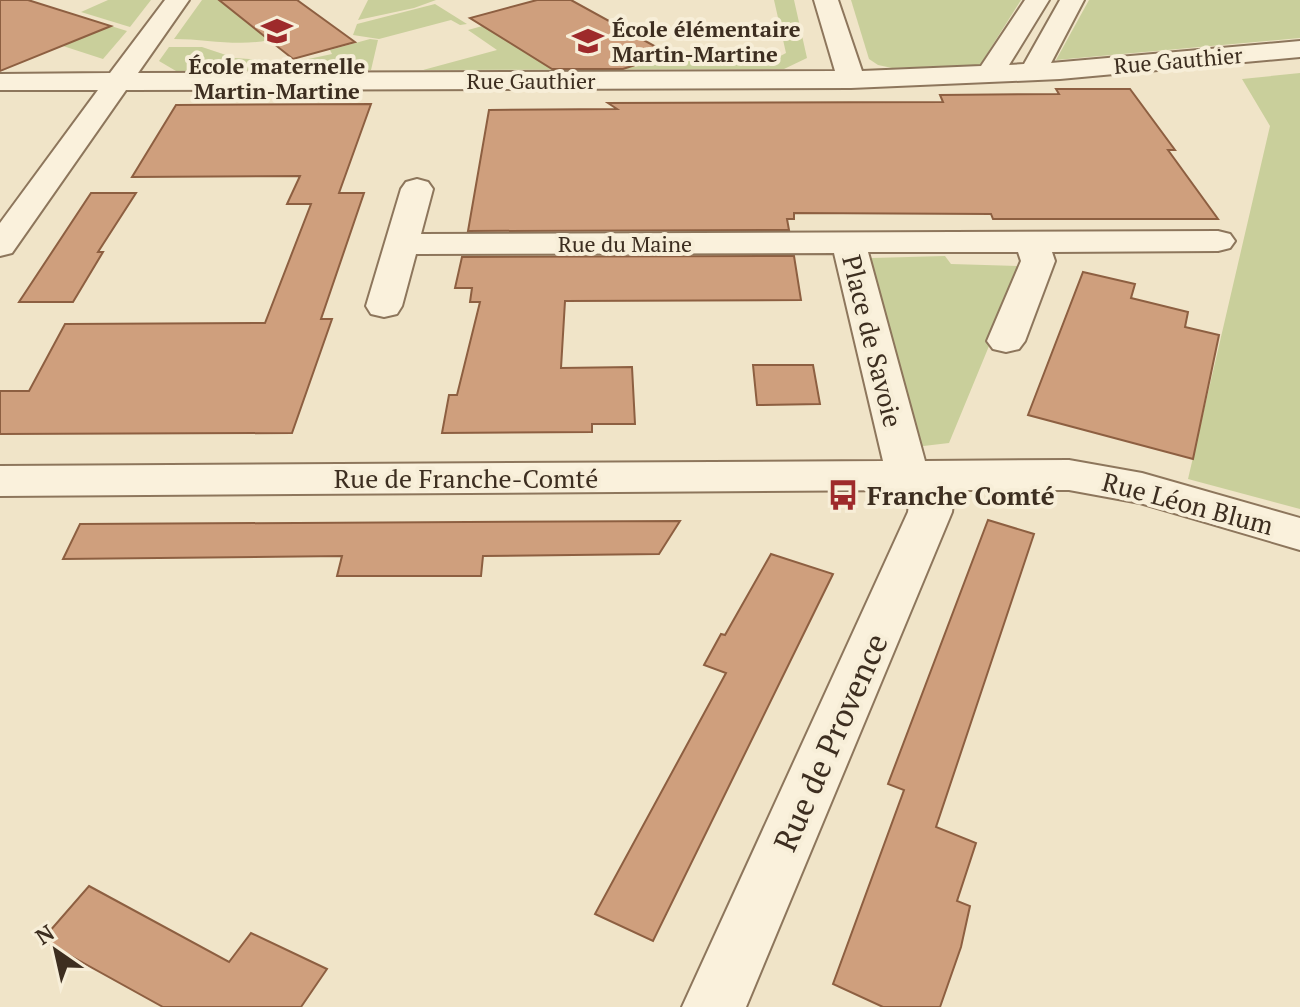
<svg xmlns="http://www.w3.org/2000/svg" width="1300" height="1007" viewBox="0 0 1300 1007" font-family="'PT Serif',serif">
	<rect width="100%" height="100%" fill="#f0e4c8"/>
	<!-- green -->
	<g fill="#c9cf9b">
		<polygon points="108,0 151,0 130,27 81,12"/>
		<path d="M202 0H222L269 40C238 47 207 39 174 39Z"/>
		<polygon points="368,0 436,0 414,8 358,20"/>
		<polygon points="774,0 794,0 807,58 784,69 423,70 497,50 468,30 511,18 618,57 635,67 671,56 683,61 771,61 786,53"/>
		<polygon points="851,0 1021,0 980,65 892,68 878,65 869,59"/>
		<polygon points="1089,0 1300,0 1300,38 1056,60"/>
		<polygon points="435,4 467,24 460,25 451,20 379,39 353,35 357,24"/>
		<polygon points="111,26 127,31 103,59 63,46"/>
		<polygon points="370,39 378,40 371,70 176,71 159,61 169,47 202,47 235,58 294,62 332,54 330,50"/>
		<polygon points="1300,73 1300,509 1188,479 1270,126 1242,79"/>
		<polygon points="945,256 951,264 1022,266 949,443 915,447 865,264 872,258"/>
	</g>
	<!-- building -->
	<g fill="#cf9f7d" stroke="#8d5f41" stroke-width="2">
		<polygon points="0,0 28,0 111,26 0,71"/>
		<polygon points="219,0 297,0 355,42 293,59"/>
		<polygon points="537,0 571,0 669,54 623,69 552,69 470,18"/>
		<polygon points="1056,89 1130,89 1175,150 1168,150 1218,219 993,219 991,214 794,213 794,219 787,219 789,230 468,231 489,110 617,109 608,103 943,102 940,95 1059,94"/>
		<polygon points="371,104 339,193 364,193 321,319 332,319 292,433 0,434 0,391 29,391 65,324 265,323 311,204 287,204 300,176 132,177 176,105"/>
		<polygon points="91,193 136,193 98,252 103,252 73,302 19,302"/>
		<polygon points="794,256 801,300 565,301 561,368 632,367 635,424 592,424 592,432 442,433 449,395 457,395 480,302 470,302 472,288 455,288 462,257"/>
		<polygon points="1083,272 1135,284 1131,298 1188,312 1185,327 1219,335 1193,459 1028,415"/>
		<polygon points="753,365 813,365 820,404 757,405"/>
		<polygon points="988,520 1034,534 936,827 976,843 957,901 970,906 961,947 940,1007 883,1007 833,984 904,790 888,784"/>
		<polygon points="680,521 659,554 483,556 481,576 337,576 342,556 63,559 80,524"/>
		<polygon points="771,554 833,574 653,941 595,914 726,673 704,665 721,634 725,635"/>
		<polygon points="89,886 229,962 251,933 327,969 301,1007 163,1007 42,940"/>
	</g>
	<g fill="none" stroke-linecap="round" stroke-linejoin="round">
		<defs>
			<g id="minor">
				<polygon points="165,0 189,0 138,73 835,71 814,0 838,0 862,71 981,66 1025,0 1049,0 1009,65 1024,64 1060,0 1084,0 1051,63 1300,41 1300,57 1060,79 851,88 126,90 12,253 0,256 0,223 98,90 0,90 0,74 110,73"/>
				<polygon points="417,179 428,182 433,189 421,234 1218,231 1230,234 1235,241 1230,248 1218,251 1052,252 1055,261 1025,341 1019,349 1006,352 993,349 987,341 1021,261 1018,252 868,252 925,461 1069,460 1142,473 1300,518 1300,550 1140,503 1069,490 955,490 952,512 746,1007 682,1007 908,512 911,490 0,496 0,466 883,461 834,253 416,254 402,306 397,314 384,317 371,314 366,306 401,189 406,182"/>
			</g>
		</defs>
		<!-- minor casing -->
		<use href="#minor" stroke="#8d765c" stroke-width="4"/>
		<!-- minor -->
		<use href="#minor" fill="#faf1dc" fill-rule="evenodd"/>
	</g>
	<!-- icons -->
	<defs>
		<symbol id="school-bare" viewBox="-9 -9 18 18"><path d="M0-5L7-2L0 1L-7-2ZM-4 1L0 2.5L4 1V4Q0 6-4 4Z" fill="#9e2a2b" stroke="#f7eed8" stroke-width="2.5" paint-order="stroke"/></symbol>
		<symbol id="bus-bare" viewBox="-9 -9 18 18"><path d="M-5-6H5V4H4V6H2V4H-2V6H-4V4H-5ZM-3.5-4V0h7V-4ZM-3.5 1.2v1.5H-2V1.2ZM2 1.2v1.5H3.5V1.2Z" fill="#9e2a2b" stroke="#f7eed8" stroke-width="2.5" paint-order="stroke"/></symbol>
	</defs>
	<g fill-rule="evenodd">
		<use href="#school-bare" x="255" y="9" width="44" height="44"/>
		<use href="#school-bare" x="566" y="19" width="44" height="44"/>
		<use href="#bus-bare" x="821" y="473" width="44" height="44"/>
	</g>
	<g text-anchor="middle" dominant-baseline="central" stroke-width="8" stroke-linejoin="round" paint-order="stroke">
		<!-- far-poi labels -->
		<g font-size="22" font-weight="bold" fill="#3d2e20" stroke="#f7eed8" text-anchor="start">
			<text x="612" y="28">École élémentaire<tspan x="612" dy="25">Martin-Martine</tspan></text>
			<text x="277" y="65" text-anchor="middle">École maternelle<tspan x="277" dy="25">Martin-Martine</tspan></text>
		</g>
		<!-- far-street labels -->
		<g font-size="22" fill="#3d2e20" stroke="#f7eed8">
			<text transform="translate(1178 60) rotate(-5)">Rue Gauthier</text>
			<text x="531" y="80">Rue Gauthier</text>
			<text x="625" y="243">Rue du Maine</text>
		</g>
		<!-- street labels -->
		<g font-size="26" fill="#3d2e20" stroke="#f7eed8">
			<text transform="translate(873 341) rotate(76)">Place de Savoie</text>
			<text x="466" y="478">Rue de Franche-Comté</text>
			<text transform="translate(1188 503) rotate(15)">Rue Léon Blum</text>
		</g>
		<!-- poi labels -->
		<g font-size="26" font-weight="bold" fill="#3d2e20" stroke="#f7eed8" text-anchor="start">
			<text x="867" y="495">Franche Comté</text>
		</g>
		<!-- near-street labels -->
		<g font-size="32" fill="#3d2e20" stroke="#f7eed8">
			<text transform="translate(830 742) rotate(-66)">Rue de Provence</text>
		</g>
	</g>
	<!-- north arrow -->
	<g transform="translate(56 951) rotate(326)" stroke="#f7eed8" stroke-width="6" paint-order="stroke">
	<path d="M0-6L14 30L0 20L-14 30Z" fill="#3d2e20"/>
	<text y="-12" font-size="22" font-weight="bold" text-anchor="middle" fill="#3d2e20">N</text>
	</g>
</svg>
